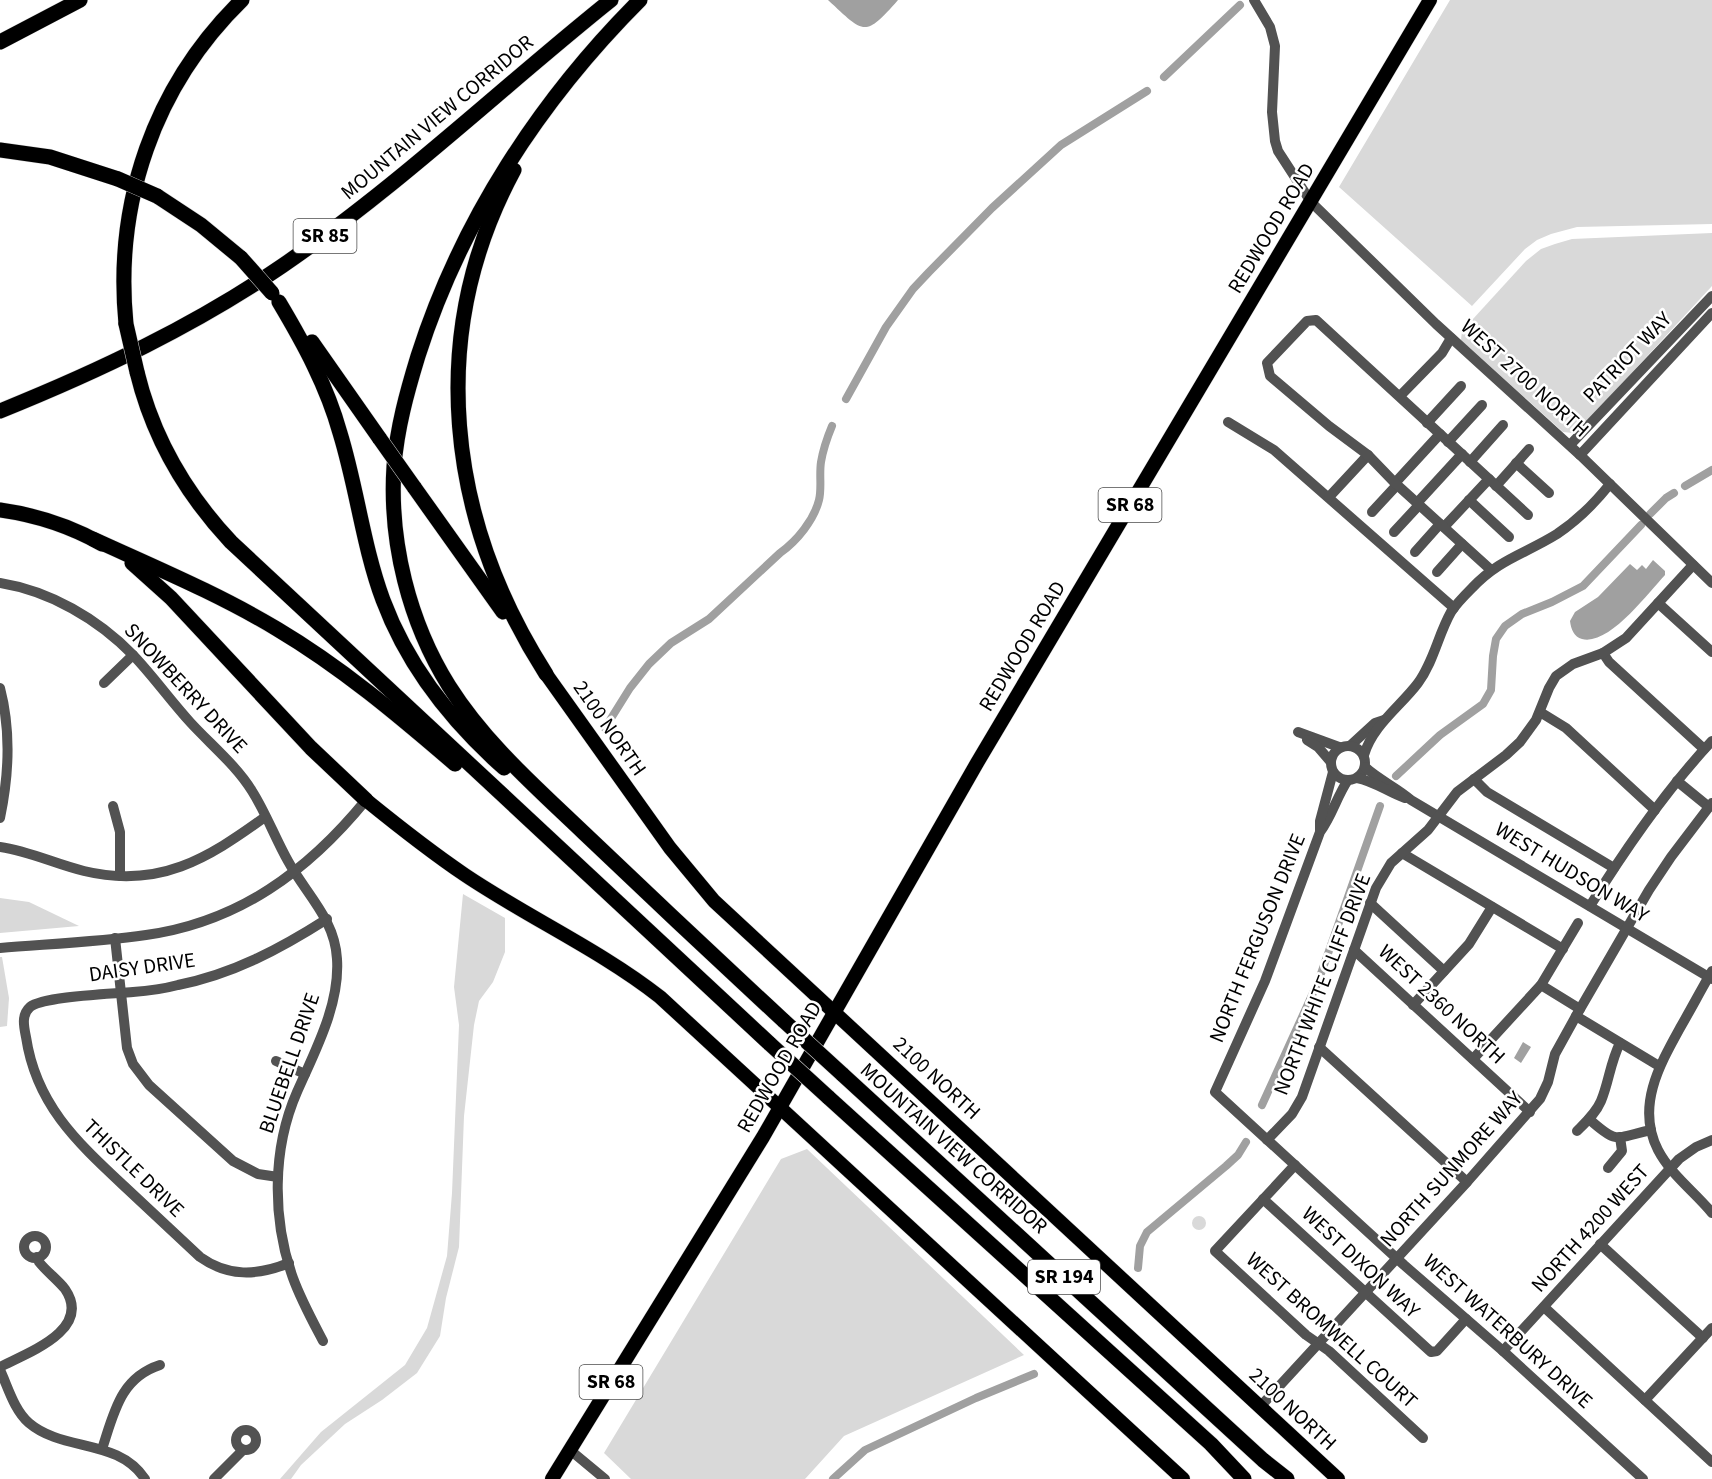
<svg xmlns="http://www.w3.org/2000/svg" width="1712" height="1479" viewBox="0 0 1712 1479" font-family="'Source Sans 3',sans-serif">
	<rect width="100%" height="100%" fill="#fff"/>
	<!-- green -->
	<g fill="#d9d9d9">
		<polygon points="1450,0 1712,0 1712,224 1577,227 1551,234 1537,240 1525,249 1472,306 1339,187"/>
		<polygon points="1712,233 1712,286 1578,431 1573,433 1563,432 1461,340 1462,331 1526,261 1541,249 1555,244 1572,239"/>
		<polygon points="463,894 505,918 505,952 493,982 479,1001 474,1025 464,1116 459,1247 446,1298 440,1336 417,1373 382,1400 345,1424 301,1465 291,1479 280,1479 321,1432 405,1365 427,1328 447,1256 452,1193 459,1025 454,987"/>
		<polygon points="0,898 29,902 79,926 0,933"/>
		<polygon points="0,957 2,957 9,998 7,1026 0,1027"/>
		<polygon points="807,1149 1024,1355 844,1436 805,1479 631,1479 604,1453 781,1159"/>
		<circle cx="1199" cy="1223" r="7"/>
	</g>
	<!-- water -->
	<g fill="#a0a0a0">
		<path d="M828 0H898C864 39 864 33 828 0Z"/>
		<path d="M1653 560 1665 571V575C1648 593 1609 646 1582 639 1574 637 1571 629 1570 621L1575 612 1598 597 1630 564 1637 570 1642 565 1646 569Z"/>
		<polygon points="1523,1042 1531,1047 1521,1063 1514,1058"/>
	</g>
	<g fill="none" stroke-linecap="round" stroke-linejoin="round">
		<!-- canal -->
		<g stroke="#a0a0a0" stroke-width="8">
			<polyline points="1164,77 1240,5"/>
			<polyline points="846,399 886,327 913,289 929,272 992,208 1061,145 1147,91"/>
			<polyline points="1685,486 1712,470"/>
			<polyline points="1650,514 1666,498 1674,493"/>
			<path d="M605 728 630 688 649 664 671 643 709 619 780 553C797 541 814 520 819 500 822 488 819 475 821 462 823 450 827 438 832 426"/>
			<polyline points="1396,776 1440,735 1483,704 1491,690 1493,656 1496,639 1505,626 1522,614 1552,602 1583,586 1641,525"/>
			<polyline points="1262,1105 1318,982 1380,806"/>
			<polyline points="1138,1268 1140,1246 1147,1232 1226,1166 1238,1155 1246,1142"/>
			<polyline points="833,1479 865,1450 976,1398 1034,1374"/>
		</g>
		<defs>
			<g id="major">
				<polyline points="546,674 670,848 714,901 1338,1479"/>
				<path d="M366 800C398 826 431 852 465 875 529 918 600 950 660 997L1183 1479"/>
				<polyline points="552,1479 763,1137 977,763 1430,0"/>
			</g>
			<g id="highway">
				<path d="M640 0C540 100 461 221 418 356 407 392 397 428 394 466 389 542 409 622 449 686 485 743 536 787 584 833 650 896 717 959 784 1021"/>
				<polyline points="0,42 80,0"/>
				<polyline points="0,150 50,157 118,179"/>
				<path d="M514 170C425 335 447 519 546 674"/>
				<polyline points="157,196 201,225 241,258"/>
				<path d="M279 302C304 344 327 386 340 433 357 488 363 546 383 600 408 667 451 721 504 768"/>
				<path d="M126 324C114 203 154 86 242 0"/>
				<polyline points="312,342 380,439"/>
				<path d="M137 372C153 438 185 493 231 542L770 1044"/>
				<path d="M0 411C99 371 194 326 282 266 399 186 501 88 611 0"/>
				<polyline points="414,487 503,612"/>
				<path d="M0 510C36 515 70 526 102 544"/>
				<path d="M93 539C154 567 219 594 277 629 341 667 398 715 455 764"/>
				<polyline points="132,563 171,598 311,748 366,800"/>
				<polyline points="842,1074 1263,1460 1287,1479"/>
				<polyline points="828,1097 1211,1444 1244,1479"/>
			</g>
		</defs>
		<!-- major casing -->
		<use href="#major" stroke="#dbdbdb" stroke-width="15"/>
		<!-- highway casing -->
		<use href="#highway" stroke="#dbdbdb" stroke-width="16"/>
		<!-- minor -->
		<g stroke="#525252" stroke-width="10">
			<polyline points="1254,0 1270,27 1275,46 1272,112 1275,141 1278,151 1311,202 1436,324 1580,455 1712,583"/>
			<polyline points="1400,396 1442,353 1451,338"/>
			<polyline points="1228,422 1274,450 1454,608"/>
			<polyline points="1427,423 1461,386"/>
			<polyline points="1448,442 1482,405"/>
			<polyline points="1570,445 1712,296"/>
			<polyline points="1580,455 1712,313"/>
			<polyline points="1470,462 1503,425"/>
			<polyline points="1516,463 1549,493"/>
			<polyline points="1395,483 1440,434"/>
			<polyline points="1496,486 1529,449"/>
			<polyline points="1329,497 1368,455"/>
			<polyline points="1469,500 1509,537"/>
			<polyline points="1417,503 1462,454"/>
			<polyline points="1372,512 1397,485"/>
			<polyline points="1444,527 1489,479"/>
			<polyline points="1394,532 1419,505"/>
			<polyline points="1415,552 1440,524"/>
			<polyline points="1491,570 1395,483 1368,455 1329,426 1270,376 1267,363 1307,321 1316,320 1528,515"/>
			<polyline points="1437,572 1462,544"/>
			<path d="M0 583C50 591 98 619 133 655 153 676 170 700 190 722 210 744 236 765 252 791 266 813 275 838 288 861 306 894 335 919 337 959 340 1005 315 1051 297 1092 272 1149 272 1219 293 1278 301 1300 312 1320 323 1341"/>
			<polyline points="1658,603 1712,652"/>
			<polyline points="1603,653 1609,662 1704,749"/>
			<polyline points="104,683 133,655"/>
			<path d="M0 688C11 730 9 775 0 818"/>
			<polyline points="1540,712 1566,728 1655,810"/>
			<polyline points="1298,732 1339,747"/>
			<polyline points="1307,740 1318,747 1330,761"/>
			<polyline points="1351,745 1375,723 1384,720"/>
			<circle cx="1348" cy="763" r="17"/>
			<path d="M1364 755C1373 725 1400 707 1418 683 1434 661 1438 635 1451 612 1456 604 1465 595 1472 588 1499 559 1525 554 1557 534 1578 520 1594 504 1610 484"/>
			<path d="M1365 767C1379 780 1396 787 1411 800L1712 979"/>
			<path d="M1357 778C1374 781 1388 792 1405 798"/>
			<polyline points="1474,779 1487,792 1614,868"/>
			<path d="M1348 780C1337 796 1332 816 1320 832L1265 981 1215 1092 1404 1265 1503 1351 1643 1479"/>
			<polyline points="1677,781 1709,807"/>
			<polyline points="113,806 120,832 120,876"/>
			<polyline points="1320,830 1320,821 1333,772"/>
			<path d="M0 847C29 851 55 864 84 871 159 889 207 859 265 817"/>
			<polyline points="1402,853 1563,949"/>
			<polyline points="1370,903 1444,971"/>
			<path d="M1590 906C1626 848 1665 791 1712 741"/>
			<polyline points="115,938 127,1048 133,1064 149,1085 233,1161 258,1174 278,1177"/>
			<path d="M0 948C48 944 98 942 146 935 239 922 308 871 366 800"/>
			<polyline points="1354,950 1530,1112"/>
			<path d="M1712 971C1701 990 1691 1009 1680 1028 1659 1066 1636 1107 1658 1150 1671 1175 1695 1192 1712 1213"/>
			<polyline points="1541,985 1580,1009"/>
			<polyline points="1413,1005 1469,944 1492,907"/>
			<polyline points="1576,1016 1659,1066"/>
			<polyline points="1319,1047 1467,1182"/>
			<polyline points="1473,1059 1541,985 1578,923"/>
			<polyline points="276,1061 305,1074"/>
			<path d="M1589 1119C1618 1145 1615 1138 1651 1130"/>
			<path d="M1577 1131C1586 1122 1596 1113 1601 1101 1609 1082 1610 1063 1620 1043"/>
			<polyline points="1267,1140 1292,1114 1302,1097 1376,888 1391,863 1428,830 1457,792 1506,755 1520,742 1536,720 1549,688 1556,676 1573,664 1603,653 1626,638 1693,565"/>
			<polyline points="1295,1165 1215,1251 1306,1335 1329,1351 1423,1438"/>
			<polyline points="1608,1168 1622,1151 1620,1137"/>
			<polyline points="1263,1199 1431,1352 1437,1351 1466,1319"/>
			<circle cx="35" cy="1247" r="11"/>
			<polyline points="1600,1244 1703,1338"/>
			<path d="M289 1263C257 1276 228 1277 200 1257 174 1233 149 1209 123 1185 76 1141 36 1104 26 1037 24 1027 21 1015 30 1007 44 996 113 994 133 992 148 991 163 989 178 985 233 974 280 949 327 919"/>
			<polyline points="1544,1307 1712,1462"/>
			<polyline points="1503,1351 1679,1159 1696,1147 1712,1140"/>
			<path d="M0 1367C27 1353 93 1330 65 1289 57 1279 47 1272 39 1262L37 1257"/>
			<path d="M0 1370C8 1387 14 1410 29 1423 63 1452 118 1438 145 1479"/>
			<polyline points="1645,1400 1712,1328"/>
			<polyline points="1260,1407 1467,1182 1540,1099 1548,1082 1555,1054 1576,1016 1649,890 1671,857 1712,803"/>
			<circle cx="246" cy="1440" r="10"/>
			<path d="M102 1449C114 1413 120 1378 160 1365"/>
			<polyline points="570,1450 605,1479"/>
			<polyline points="214,1479 243,1450"/>
		</g>
		<!-- major -->
		<use href="#major" stroke="#000" stroke-width="14"/>
		<!-- highway -->
		<use href="#highway" stroke="#000" stroke-width="15"/>
		<defs>
			<g id="highway-bridge">
				<polyline points="118,179 157,196"/>
				<polyline points="241,258 272,293"/>
				<polyline points="126,324 137,372"/>
				<polyline points="380,439 414,487"/>
				<polyline points="784,1021 842,1074"/>
				<polyline points="770,1044 828,1097"/>
			</g>
		</defs>
		<!-- highway-bridge casing -->
		<use href="#highway-bridge" stroke="#dbdbdb" stroke-width="16" stroke-linecap="butt"/>
		<!-- highway-bridge -->
		<use href="#highway-bridge" stroke="#000" stroke-width="15"/>
	</g>
	<g text-anchor="middle" dominant-baseline="central" stroke-width="5" stroke-linejoin="round" paint-order="stroke">
		<!-- shield labels -->
		<g fill="#fff" stroke="#4c4c4c" stroke-width="1.5">
			<rect x="293.5" y="219" width="63" height="34" rx="4.5"/>
			<rect x="1098.5" y="488" width="63" height="34" rx="4.5"/>
			<rect x="1028" y="1260" width="72" height="34" rx="4.5"/>
			<rect x="579.5" y="1365" width="63" height="34" rx="4.5"/>
		</g>
		<g font-size="20" font-weight="bold" fill="#000">
			<text x="325" y="236">SR 85</text>
			<text x="1130" y="505">SR 68</text>
			<text x="1064" y="1277">SR 194</text>
			<text x="611" y="1382">SR 68</text>
		</g>
		<!-- street labels -->
		<g font-size="21" fill="#000" stroke="#fff">
			<text transform="translate(437 117) rotate(-40)">MOUNTAIN VIEW CORRIDOR</text>
			<text transform="translate(1271 228) rotate(-59)">REDWOOD ROAD</text>
			<text transform="translate(1627 357) rotate(-46)">PATRIOT WAY</text>
			<text transform="translate(1525 378) rotate(42)">WEST 2700 NORTH</text>
			<text transform="translate(1022 646) rotate(-59)">REDWOOD ROAD</text>
			<text transform="translate(186 688) rotate(47)">SNOWBERRY DRIVE</text>
			<text transform="translate(610 728) rotate(55)">2100 NORTH</text>
			<text transform="translate(1572 872) rotate(31)">WEST HUDSON WAY</text>
			<text transform="translate(1257 938) rotate(-68)">NORTH FERGUSON DRIVE</text>
			<text transform="translate(142 967) rotate(-8)">DAISY DRIVE</text>
			<text transform="translate(1322 984) rotate(-69)">NORTH WHITE CLIFF DRIVE</text>
			<text transform="translate(1442 1004) rotate(43)">WEST 2360 NORTH</text>
			<text transform="translate(289 1063) rotate(-71)">BLUEBELL DRIVE</text>
			<text transform="translate(779 1067) rotate(-60)">REDWOOD ROAD</text>
			<text transform="translate(937 1078) rotate(43)">2100 NORTH</text>
			<text transform="translate(954 1148) rotate(42)">MOUNTAIN VIEW CORRIDOR</text>
			<text transform="translate(134 1168) rotate(44)">THISTLE DRIVE</text>
			<text transform="translate(1451 1169) rotate(-48)">NORTH SUNMORE WAY</text>
			<text transform="translate(1590 1228) rotate(-48)">NORTH 4200 WEST</text>
			<text transform="translate(1361 1262) rotate(43)">WEST DIXON WAY</text>
			<text transform="translate(1332 1330) rotate(42)">WEST BROMWELL COURT</text>
			<text transform="translate(1508 1331) rotate(42)">WEST WATERBURY DRIVE</text>
			<text transform="translate(1293 1409) rotate(43)">2100 NORTH</text>
		</g>
	</g>
</svg>
